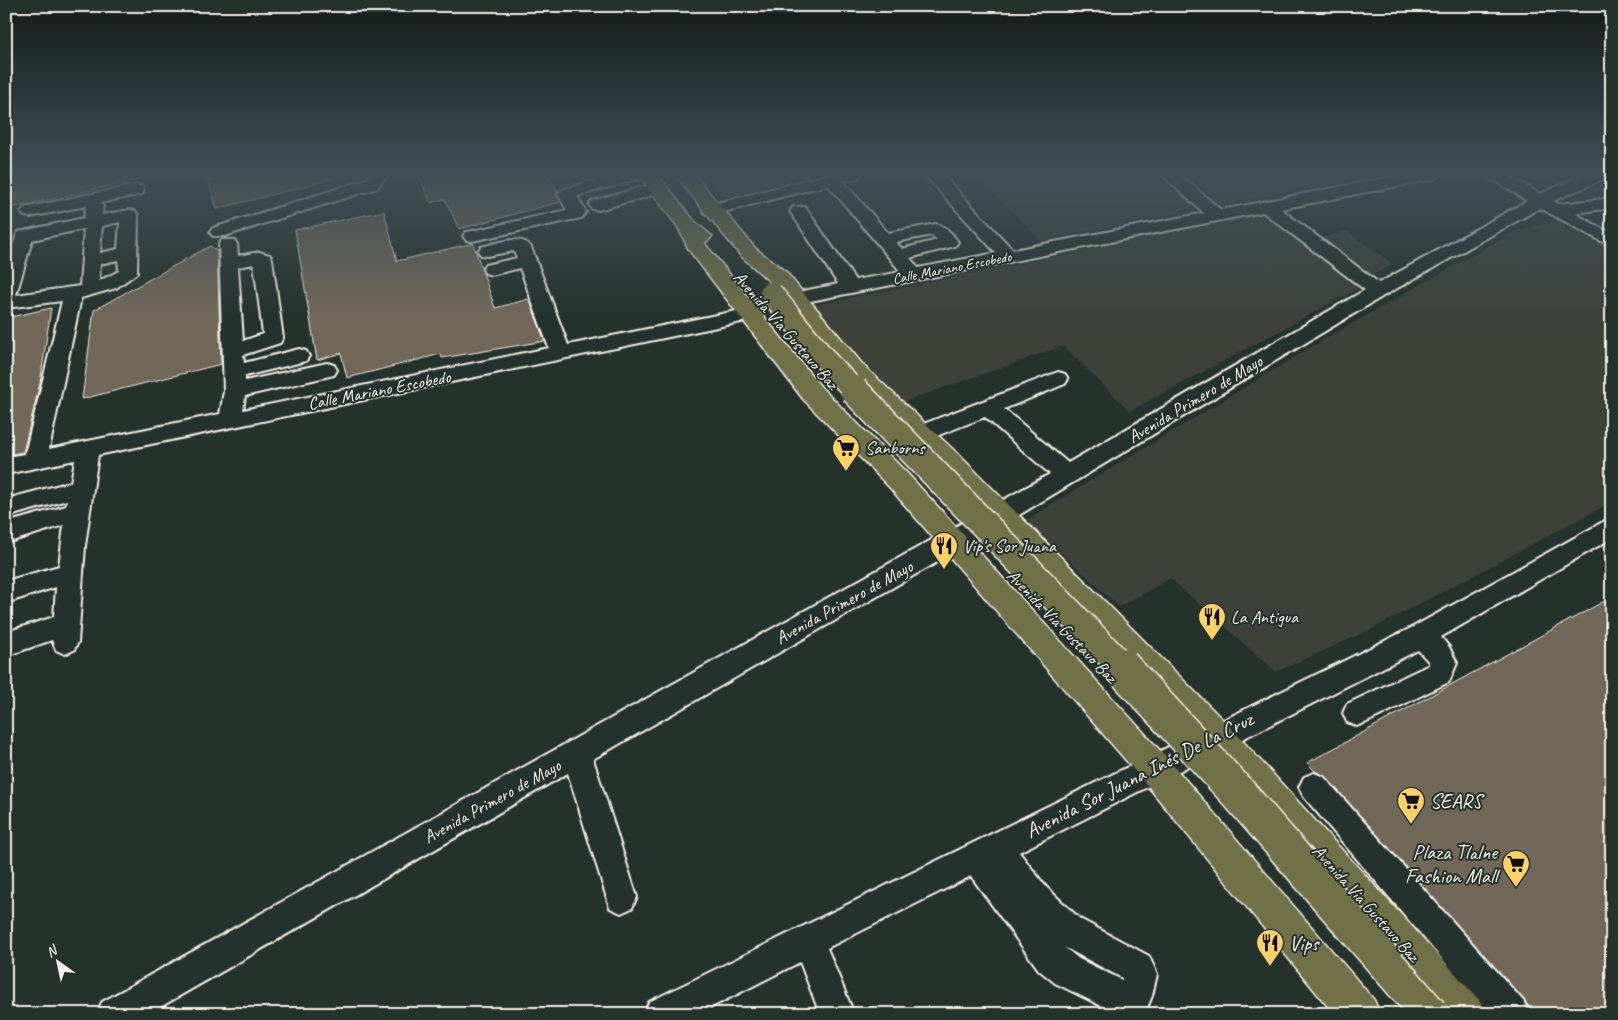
<svg xmlns="http://www.w3.org/2000/svg" width="1618" height="1020" viewBox="0 0 1618 1020" font-family="Caveat,sans-serif">
	<rect width="100%" height="100%" fill="#26332d"/>
	<filter id="ink" filterUnits="userSpaceOnUse"><feTurbulence type="fractalNoise" baseFrequency=".02" numOctaves="2"/><feDisplacementMap in="SourceGraphic" scale="10" xChannelSelector="R" yChannelSelector="G"/><feConvolveMatrix kernelMatrix="1 2 1 2 8 2 1 2 1" color-interpolation-filters="sRGB"/></filter>
	<g filter="url(#ink)">
		<!-- built -->
		<g fill="#3c433a">
			<polygon points="706,174 824,174 725,199"/>
			<polygon points="975,174 1378,174 1041,241"/>
			<polygon points="1265,214 1360,288 1130,411 1063,346 903,402 826,323 816,309 819,304"/>
			<polygon points="1559,219 1612,250 1612,502 1372,629 1276,672 1170,578 1119,607 1026,520 1323,340 1510,234"/>
			<polygon points="1346,231 1393,264 1370,277 1319,239"/>
		</g>
		<!-- building -->
		<g fill="#71675a" stroke="#f4f1e8">
			<polygon points="6,174 137,174 138,180 6,209"/>
			<polygon points="206,174 331,174 332,179 217,209"/>
			<polygon points="418,174 547,174 558,191 556,195 560,202 459,229 445,199 431,203"/>
			<polygon points="384,211 397,261 473,243 495,308 529,299 545,341 442,358 441,354 347,378 341,353 317,360 295,230"/>
			<polygon points="210,246 217,251 221,364 82,399 94,310"/>
			<polygon points="51,308 40,383 23,452 6,455 6,318"/>
			<polygon points="1612,597 1612,1014 1533,1014 1525,1001 1325,776 1315,771 1307,763"/>
		</g>
		<g fill="none" stroke-linecap="round" stroke-linejoin="round">
			<defs>
				<g id="minor">
					<polygon points="371,174 388,174 377,188 225,236 213,236 210,232 213,228 365,180"/>
					<polygon points="615,174 642,174 640,178 577,196 586,212 581,218 472,241 466,240 463,236 466,232 472,231 567,210 558,194 561,190"/>
					<path d="M830 174H860L858 178 843 181 888 233 936 224C945 226 953 234 958 242L955 246 910 258 918 268 996 253 924 174H942L1013 250 1204 213 1161 174H1179L1221 210 1406 174H1442L1434 179 1281 209 1379 283 1527 201 1485 174H1506L1540 194 1585 174H1608L1606 178 1553 201 1559 204 1612 198V208L1574 213 1612 234V247L1540 208 1385 295 1009 521 593 759 637 897 632 908 621 913 610 908 568 773 148 1014H97L102 1002 1050 474 985 417 921 442 913 440 910 434 913 428 1058 372 1065 374 1068 379 1065 384 1004 409 1068 463 1365 290 1263 212 795 304 788 302 785 298 788 294 838 284 790 211 793 207H805L855 280 901 272 828 185 712 215 706 214 703 210 706 206ZM932 235 937 240 902 249 896 242Z"/>
					<polygon points="658,183 664,184 666,188 664,192 598,210 592,209 589,205 592,201"/>
					<path d="M136 185 142 186 144 190 142 194 100 203 103 206 102 215 129 210 135 211 138 215 137 273 116 288 81 298 49 449 220 414 224 391 219 244 222 240H234L237 244 238 256 259 252 270 255 272 259 283 338 280 343 243 355 244 363 299 349 306 351 309 356 306 361 245 376V381L327 363 334 365 337 370 334 375 245 396 243 410 549 348 520 268 492 275 485 273 483 269 485 265 517 258 514 251 487 256 481 255 478 251 481 247C494 244 521 233 531 247L568 345 751 308 758 310 761 314 758 318 751 320 98 455 85 546 78 642 74 650 65 654 56 650 52 640 6 656V632L54 617 56 587 6 603V581L59 566 64 525 6 543V523L66 506 67 500 6 517V499L71 482 75 460 6 474V457L25 454 62 301 6 308V264L18 232 84 218 86 206 30 217 24 216 21 212 24 208ZM120 222 118 249 100 253 102 226ZM84 229 80 286 16 295 32 240ZM118 260 119 271 99 281 100 264ZM254 264 263 334 243 341 238 267Z"/>
					<path d="M1612 517V538L1441 637 1449 647 1457 663 1449 682 1367 722 1357 726 1347 722 1343 713 1347 704 1429 665V662L1418 650 1019 852 1046 887 1080 919 1149 956 1157 974 1152 996 1147 1008 1142 1012 1118 1014 1055 983 1039 970 971 876 827 948 854 1014H820L800 962 698 1014H644L649 1002 1413 627ZM1064 947 1122 978V980L1079 959Z"/>
					<polygon points="1314,773 1324,777 1524,1002 1529,1014 1489,1014 1304,797 1299,787 1304,777"/>
				</g>
				<g id="major">
					<polygon points="638,174 657,174 695,222 712,236 709,240 705,242 706,245 821,387 908,474 1166,757 1374,1000 1380,1014 1334,1014 1142,779 890,488 803,399 689,250 678,227"/>
					<polygon points="674,174 694,174 755,248 786,272 864,366 958,454 1228,725 1479,1000 1485,1014 1438,1014 1204,747 940,468 846,378 770,282 741,256"/>
				</g>
			</defs>
			<!-- minor casing -->
			<use href="#minor" stroke="#f4f1e8" stroke-width="4"/>
			<!-- major casing -->
			<use href="#major" stroke="#f4f1e8" stroke-width="3"/>
			<!-- minor -->
			<use href="#minor" fill="#26332d" fill-rule="evenodd"/>
			<!-- major -->
			<use href="#major" fill="#6f704a" fill-rule="evenodd"/>
			<defs>
				<polyline id="major-bridge-far2" points="771,293 828,363 855,391"/>
				<polyline id="major-bridge-far1" points="854,390 1122,667"/>
				<polyline id="major-bridge" points="1121,666 1238,793 1430,1014"/>
			</defs>
			<!-- major-bridge-far2 casing -->
			<use href="#major-bridge-far2" stroke="#f4f1e8" stroke-width="25" stroke-linecap="butt"/>
			<!-- major-bridge-far1 casing -->
			<use href="#major-bridge-far1" stroke="#f4f1e8" stroke-width="31" stroke-linecap="butt"/>
			<!-- major-bridge casing -->
			<use href="#major-bridge" stroke="#f4f1e8" stroke-width="39" stroke-linecap="butt"/>
			<!-- major-bridge-far2 -->
			<use href="#major-bridge-far2" stroke="#6f704a" stroke-width="22"/>
			<!-- major-bridge-far1 -->
			<use href="#major-bridge-far1" stroke="#6f704a" stroke-width="28"/>
			<!-- major-bridge -->
			<use href="#major-bridge" stroke="#6f704a" stroke-width="36"/>
		</g>
	</g>
	<!-- sky -->
	<linearGradient id="sky" x2="0" y2="1"><stop stop-color="#151c19"/><stop offset="0.55" stop-color="#415057"/><stop offset="1" stop-color="#415057" stop-opacity="0"/></linearGradient>
	<rect width="1618" height="317" fill="url(#sky)"/>
	<!-- icons -->
	<defs>
		<symbol id="supermarket-pin" viewBox="-11 -11 22 30"><path d="M0 17L-7.5 6A9.5 9.5 0 1 1 7.5 6Z" fill="#ffd166" stroke="#26332d"/><path d="M-6-5.5h2.5l.6 2H6L4.5 2H-2.5L-4.4-4H-6ZM-1.5 3.2a1.3 1.3 0 1 0 .1 0ZM3 3.2a1.3 1.3 0 1 0 .1 0Z" fill="#111"/></symbol>
		<symbol id="restaurant-pin" viewBox="-11 -11 22 30"><path d="M0 17L-7.5 6A9.5 9.5 0 1 1 7.5 6Z" fill="#ffd166" stroke="#26332d"/><path d="M-5-6h1v4h1v-4h1v4h1v-4h1v5L-1.5 .5V6h-2V.5L-5-1ZM5-6V6H3V1.5H1.5Q1.5-4 5-6Z" fill="#111"/></symbol>
	</defs>
	<g fill-rule="evenodd">
		<use href="#supermarket-pin" x="830" y="432" width="32" height="43"/>
		<use href="#restaurant-pin" x="928" y="530" width="32" height="43"/>
		<use href="#restaurant-pin" x="1196" y="601" width="32" height="43"/>
		<use href="#supermarket-pin" x="1395" y="785" width="32" height="43"/>
		<use href="#supermarket-pin" x="1500" y="848" width="32" height="43"/>
		<use href="#restaurant-pin" x="1254" y="927" width="32" height="43"/>
	</g>
	<g text-anchor="middle" dominant-baseline="central" stroke-width="4" stroke-linejoin="round" paint-order="stroke">
		<!-- far-street labels -->
		<g font-size="15" fill="#f4f1e8" stroke="#26332d">
			<text transform="translate(952 268) rotate(-11)">Calle Mariano Escobedo</text>
		</g>
		<!-- street labels -->
		<g font-size="18" fill="#f4f1e8" stroke="#26332d">
			<text transform="translate(786 330) rotate(49)">Avenida Via Gustavo Baz</text>
			<text transform="translate(379 390) rotate(-11)">Calle Mariano Escobedo</text>
			<text transform="translate(1195 399) rotate(-31)">Avenida Primero de Mayo</text>
			<text transform="translate(844 602) rotate(-29)">Avenida Primero de Mayo</text>
			<text transform="translate(1062 626) rotate(46)">Avenida Via Gustavo Baz</text>
			<text transform="translate(492 801) rotate(-29)">Avenida Primero de Mayo</text>
			<text transform="translate(1366 903) rotate(48)">Avenida Via Gustavo Baz</text>
		</g>
		<!-- poi labels -->
		<g font-size="18" fill="#f4f1e8" stroke="#26332d" text-anchor="start">
			<text x="865" y="448">Sanborns</text>
			<text x="963" y="546">Vip's Sor Juana</text>
			<text x="1231" y="617">La Antigua</text>
		</g>
		<!-- near-street labels -->
		<g font-size="21" fill="#f4f1e8" stroke="#26332d">
			<text transform="translate(1139 775) rotate(-27)">Avenida Sor Juana Inés De La Cruz</text>
		</g>
		<!-- near-poi labels -->
		<g font-size="21" fill="#f4f1e8" stroke="#26332d" text-anchor="start">
			<text x="1430" y="801">SEARS</text>
			<text x="1497" y="852" text-anchor="end">Plaza Tlalne<tspan x="1497" dy="24">Fashion Mall</tspan></text>
			<text x="1289" y="943">Vips</text>
		</g>
	</g>
	<!-- margin -->
	<rect width="1618" height="1020" fill="none" stroke="#26332d" stroke-width="25"/>
	<rect x="12" y="12" width="1593" height="995" fill="none" stroke="#f4f1e8" stroke-width="2" filter="url(#ink)"/>
	<!-- north arrow -->
	<g transform="translate(58 962) rotate(327)" stroke="#26332d" stroke-width="4" paint-order="stroke">
	<path d="M0-4L9 19L0 12L-9 19Z" fill="#f4f1e8"/>
	<text y="-8" font-size="14" font-weight="bold" text-anchor="middle" fill="#f4f1e8">N</text>
	</g>
</svg>
